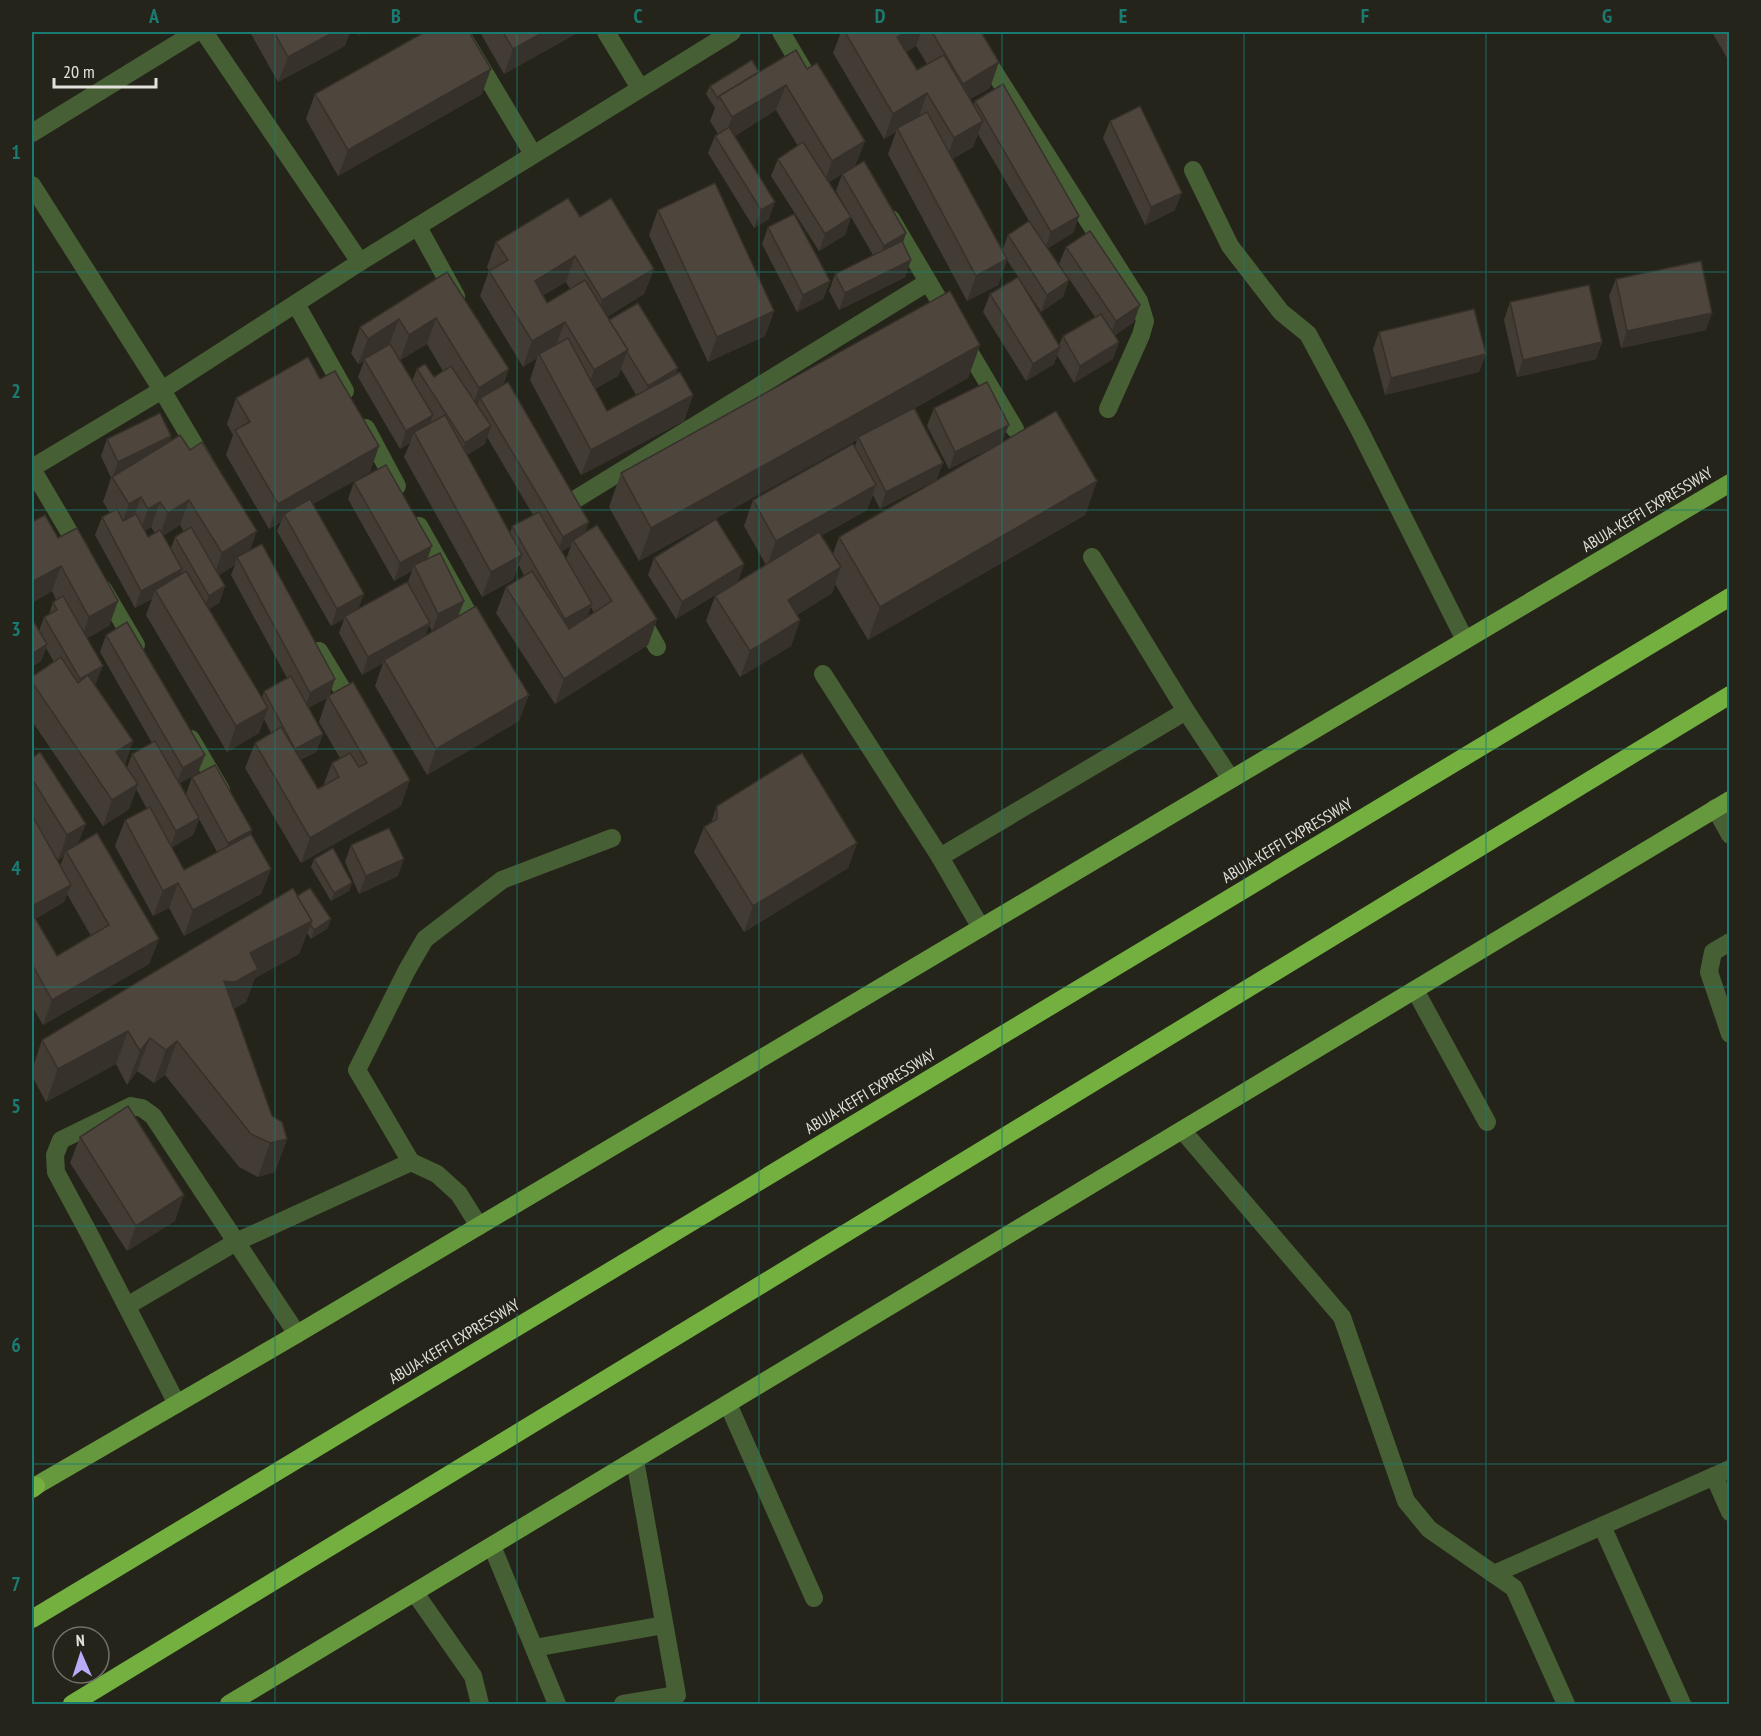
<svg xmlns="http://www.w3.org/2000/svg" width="1761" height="1736" viewBox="0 0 1761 1736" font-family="'PT Sans Narrow',sans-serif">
	<rect width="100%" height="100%" fill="#25241a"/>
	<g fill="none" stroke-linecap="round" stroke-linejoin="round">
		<!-- minor -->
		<g stroke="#465f35" stroke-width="18">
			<polyline points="204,32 360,262"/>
			<polyline points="460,32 533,154"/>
			<polyline points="606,32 640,88"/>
			<polyline points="781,32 804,71"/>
			<polyline points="969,32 1139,301 1145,321 1141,335 1108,409"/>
			<polyline points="32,133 196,32"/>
			<polyline points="1193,170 1230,246 1281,312 1308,334 1359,429 1465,640"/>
			<polyline points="32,185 162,390 207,466"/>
			<polyline points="891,219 949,317"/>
			<polyline points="418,227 456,296"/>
			<polyline points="296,304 345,391"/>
			<polyline points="963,341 1015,429"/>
			<polyline points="366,428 397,486"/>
			<polyline points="32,468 162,390 360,262 732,32"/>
			<polyline points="32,469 81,552"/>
			<polyline points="571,502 928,282"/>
			<polyline points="419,526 479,633"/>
			<polyline points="1092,557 1186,711 1231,779"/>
			<polyline points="103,589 136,645"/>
			<polyline points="640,617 657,647"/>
			<polyline points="319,651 353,707"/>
			<polyline points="823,674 940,857 981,928"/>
			<polyline points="191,739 221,790"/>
			<polyline points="1715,808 1730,835"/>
			<polyline points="940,857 1186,711"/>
			<polyline points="1730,942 1713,952 1709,972 1730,1034"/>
			<polyline points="1415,990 1487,1122"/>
			<polyline points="1182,1130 1342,1317 1406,1501 1429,1529 1514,1588 1566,1704"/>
			<polyline points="411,1162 357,1070 407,970 425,939 502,880 612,838"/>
			<polyline points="127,1306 236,1242 411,1162 437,1174 459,1194 479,1226"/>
			<polyline points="177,1404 92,1239 56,1172 55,1155 61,1140 131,1106 142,1108 153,1116 297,1334"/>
			<polyline points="728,1404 814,1598"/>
			<polyline points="1714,1476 1730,1512"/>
			<polyline points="1602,1526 1682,1704"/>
			<polyline points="492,1546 557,1704"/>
			<polyline points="1494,1574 1730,1469"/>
			<polyline points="415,1593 473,1676 480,1704"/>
			<polyline points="534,1648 664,1625"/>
			<polyline points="623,1704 677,1695 635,1460"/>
		</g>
		<!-- major -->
		<g stroke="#66993e" stroke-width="18">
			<polyline points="32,1488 297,1334 1730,483"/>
			<polyline points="229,1704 1730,800"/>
		</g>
		<!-- highway -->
		<g stroke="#73b03f" stroke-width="18">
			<polyline points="32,1489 36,1486"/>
			<polyline points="32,1619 1730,597"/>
			<polyline points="72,1704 1730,695"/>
		</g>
	</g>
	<!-- wall -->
	<g fill="#433c34" fill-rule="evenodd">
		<polygon points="250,32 350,32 345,46 278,82"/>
		<polygon points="480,32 579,32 504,74"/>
		<path d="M841 32H981L990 88 970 99 973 105 975 101 1079 216 1073 233 1048 248 1063 297 1041 312 1007 260 998 285 967 301 888 154 896 132 884 139 833 53ZM916 46 927 64 917 70 906 52ZM978 134 1029 221 1008 235 1002 251 952 159 973 147Z"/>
		<polygon points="1712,32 1730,32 1730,63"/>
		<polygon points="807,69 865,141 855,166 906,233 903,243 911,260 905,277 839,310 829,291 835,274 873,255 836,191 842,174 829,182 851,217 845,235 819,251 771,176 778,159 798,146 776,110 735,136 769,219 754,228 708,153 715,136 718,134 710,121 715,108 706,94 710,86 759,72"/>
		<polygon points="315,94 482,94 338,176 306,119"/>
		<polygon points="1110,121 1175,210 1145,225 1103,138"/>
		<polygon points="658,210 774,311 765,336 708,362 649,235"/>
		<path d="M580 217 654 269 644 294 607 317 609 320 678 368 676 374 693 395 684 421 581 475 530 380 537 358 523 367 480 296 489 271 487 267 496 242ZM566 282 570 289 547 303 543 295ZM621 369 636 395 607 411 595 389 618 376Z"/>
		<polygon points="768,227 830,281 823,299 797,312 762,244"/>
		<polygon points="1066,247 1134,322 1115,335 1119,342 1113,359 1074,383 1057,355 1054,364 1026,381 983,312 990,294 1059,345 1063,336 1095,317 1059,264"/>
		<path d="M447 272 503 385 585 533 657 619 648 645 555 704 496 613 506 587 524 576 519 565 513 580 482 597 404 457 410 443 400 449 358 377 364 361 358 364 351 353 360 327ZM427 344 443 371 434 377 417 369 412 381 400 360ZM487 437 533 515 512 526 510 533 467 455 485 444ZM571 546 566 559 562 551ZM591 607 594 613 587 617Z"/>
		<polygon points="1616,279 1706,330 1621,348 1609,296"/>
		<polygon points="1510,302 1602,342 1596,359 1517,377 1504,320"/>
		<polygon points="1379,332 1486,354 1479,372 1385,395 1373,349"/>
		<polygon points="980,345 968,378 915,408 943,463 936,480 880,509 873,495 867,510 821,536 833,554 839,537 995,446 949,469 927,426 934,408 1003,442 1097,481 1085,515 868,640 835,584 832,593 797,615 800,620 791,646 740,677 706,621 715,596 766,565 744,526 753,500 855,446 857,440 639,561 609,507 621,473"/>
		<path d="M320 379 379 446 370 472 313 504 364 594 358 609 416 598 408 582 412 571 394 581 348 499 354 482 427 559 464 601 458 617 519 721 427 775 375 686 383 663 362 675 339 633 344 619 331 626 277 531 281 522 269 529 226 455 233 435 227 424 236 398ZM445 624 425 636 429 625 432 631Z"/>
		<path d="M171 436 170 441 250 550 330 695 401 806 301 863 245 768 255 743 271 733 264 719 259 733 227 752 146 615 152 599 135 608 95 535 102 517 110 513 103 502 111 478 101 456 107 439ZM180 525 184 532 175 537 171 548 163 536ZM151 527 155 533 148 537 145 531ZM235 565 231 575 287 678 264 691 262 698 209 609 219 603 225 586 219 575ZM327 698 319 722 340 758 332 763 323 786 318 789 300 760 316 752 323 734 308 708Z"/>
		<path d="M32 522 58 538 118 601 109 626 87 638 96 683 95 684 133 741 125 764 127 768 132 754 152 743 100 652 106 635 198 773 180 783 186 794 192 777 252 830 250 834 271 869 261 894 184 936 169 908 153 916 115 846 125 820 147 809 136 789 129 809 103 826 32 721V677L54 662 46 648 41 661 32 667V619L39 631 44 617 49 614 53 602 56 600 52 591 32 603ZM199 819 217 852 184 870 172 847 193 835Z"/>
		<polygon points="654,558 744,564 738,581 676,619 648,575"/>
		<path d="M32 758 78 844 159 939 149 964 43 1025 32 1006ZM53 852 58 860 64 856 60 866ZM67 894 91 936 57 956 35 919 64 902Z"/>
		<polygon points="717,806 857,843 848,868 744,932 694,852 704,827 711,823"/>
		<polygon points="351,845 398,876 359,894 345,862"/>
		<polygon points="314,859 352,883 349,891 331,901 311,867"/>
		<polygon points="297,896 328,928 311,939 307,933 299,954 255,978 246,1002 234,1009 272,1116 287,1139 275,1172 258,1177 239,1167 165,1075 154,1083 137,1071 127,1085 116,1064 46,1102 32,1076 32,1070 42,1040"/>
		<polygon points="80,1137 175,1221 127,1251 70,1163"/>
	</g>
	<!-- shaded-wall -->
	<g fill="#37312b">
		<polygon points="334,32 350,32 345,46 278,82 288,57"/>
		<polygon points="359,32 367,32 357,36"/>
		<polygon points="544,32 579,32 504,74 513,49"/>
		<polygon points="906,32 921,32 916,46 888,62 897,37"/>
		<polygon points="999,62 990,88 953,109 963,84"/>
		<polygon points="491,69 482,94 338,176 348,150"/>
		<polygon points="786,85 776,110 723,143 732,117"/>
		<polygon points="927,93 918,119 897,128 896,132 884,139 893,114"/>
		<polygon points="983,121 973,147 945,163 954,138"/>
		<polygon points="865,141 855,166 823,186 832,161"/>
		<polygon points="1182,193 1175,210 1145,225 1151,207"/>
		<polygon points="775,202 769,219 754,228 761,210"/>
		<polygon points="1079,216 1073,233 1045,249 1051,232"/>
		<polygon points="851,217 845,235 819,251 825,234"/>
		<polygon points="906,233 900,250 878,263 884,246"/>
		<polygon points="575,256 566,282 525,306 535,281"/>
		<polygon points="1007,259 998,285 967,301 976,276"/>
		<polygon points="911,260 905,277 839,310 845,293"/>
		<polygon points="654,269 644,294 593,326 602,300"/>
		<polygon points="1069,280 1063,297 1041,312 1047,295"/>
		<polygon points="830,281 823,299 797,312 803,295"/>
		<polygon points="1140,305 1134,322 1109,338 1116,321"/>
		<polygon points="774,311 765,336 708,362 717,337"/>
		<polygon points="1712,313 1706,330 1621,348 1627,331"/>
		<polygon points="436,318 427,344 400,360 409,335"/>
		<polygon points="399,319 389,345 358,364 368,339"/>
		<polygon points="565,322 555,347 539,354 537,358 523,367 532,341"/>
		<polygon points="1119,342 1113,359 1074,383 1080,366"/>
		<polygon points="1602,342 1596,359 1517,377 1523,360"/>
		<polygon points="980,345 968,378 859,439 858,437 857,440 639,561 651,528"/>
		<polygon points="1060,347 1054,364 1026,381 1033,364"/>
		<polygon points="628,350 618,376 585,395 594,370"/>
		<polygon points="1486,354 1479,372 1385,395 1391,378"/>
		<polygon points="678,368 672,385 642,403 648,386"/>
		<polygon points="509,369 500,395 480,398 476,409 470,413 479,388"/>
		<polygon points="693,395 684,421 581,475 591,450"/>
		<polygon points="433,415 427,433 414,432 410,443 400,449 406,431"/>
		<polygon points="1009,425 1002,442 949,469 955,452"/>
		<polygon points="491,426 485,444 459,460 465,443"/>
		<polygon points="171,436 165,454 112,479 118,462"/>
		<polygon points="379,446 370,472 286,519 284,514 281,522 269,529 278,504"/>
		<polygon points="943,463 936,480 880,509 886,492"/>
		<polygon points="1097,481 1085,515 868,640 880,607"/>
		<polygon points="876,485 867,510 767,566 776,541"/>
		<polygon points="141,497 132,522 120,529 129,504"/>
		<polygon points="189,500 180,525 158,539 168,513"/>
		<polygon points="160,502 151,527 139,535 148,509"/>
		<polygon points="589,522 583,539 573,540 571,546 556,555 563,537"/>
		<polygon points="257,531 248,556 237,557 235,565 213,578 222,553"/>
		<polygon points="432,546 426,563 414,565 412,571 394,581 400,563"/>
		<polygon points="522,555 513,580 482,597 491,572"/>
		<polygon points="744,564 738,581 676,619 682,602"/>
		<polygon points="61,566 52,591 32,603 32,582"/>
		<polygon points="841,567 832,593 779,626 788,600"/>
		<polygon points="182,569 176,586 155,590 152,599 135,608 141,591"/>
		<polygon points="225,586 219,603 202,613 209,596"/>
		<polygon points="364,594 357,611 345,616 344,619 331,626 337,609"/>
		<polygon points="118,601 109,626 80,642 89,617"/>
		<polygon points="464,601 457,619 432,631 438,614"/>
		<polygon points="592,604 586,621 559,636 565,619"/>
		<polygon points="657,619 648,645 555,704 564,679"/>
		<polygon points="800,620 791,646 740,677 750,651"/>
		<polygon points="430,623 424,640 384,660 383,663 362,675 368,657"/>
		<polygon points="47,644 41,661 32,667 32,654"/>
		<polygon points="103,666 96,683 73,697 80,679"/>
		<polygon points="335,679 329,697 328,696 327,698 304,710 310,693"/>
		<polygon points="529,695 519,721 427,775 436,749"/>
		<polygon points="268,708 259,733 227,752 236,726"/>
		<polygon points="323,734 316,752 289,766 295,749"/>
		<polygon points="133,741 124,766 116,752"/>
		<polygon points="205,755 198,773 176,785 183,768"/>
		<polygon points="410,780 401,806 301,863 310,838"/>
		<polygon points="138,784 129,809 103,826 112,800"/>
		<polygon points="199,818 193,835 170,849 176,831"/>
		<polygon points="86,824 76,849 66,851 64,856 58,860 67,835"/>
		<polygon points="252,830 245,847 222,860 228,843"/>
		<polygon points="857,843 848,868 744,932 753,906"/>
		<polygon points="404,859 398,876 359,894 366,876"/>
		<polygon points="271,869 261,894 184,936 193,910"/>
		<polygon points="178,883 169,908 153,916 163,891"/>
		<polygon points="352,883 349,891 331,901 334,893"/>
		<polygon points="71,885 64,902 32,920 32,912 34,905"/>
		<polygon points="331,919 328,928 311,939 314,930"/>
		<polygon points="312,921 299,954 255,978 246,1002 223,1015 224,981 250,953"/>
		<polygon points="159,939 149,964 43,1025 52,1000"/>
		<polygon points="128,1031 116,1064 46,1102 58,1069"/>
		<polygon points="150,1038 137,1071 127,1085 140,1051"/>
		<polygon points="177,1041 165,1075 154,1083 166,1050"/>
		<polygon points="287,1139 275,1172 258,1177 270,1143"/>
		<polygon points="184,1195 175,1221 127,1251 136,1226"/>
	</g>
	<!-- building -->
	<g fill="#4e463d" stroke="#37312b" stroke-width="1.5">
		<polygon points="274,32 334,32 288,57"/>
		<polygon points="425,32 469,32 491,69 348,150 315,94"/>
		<polygon points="503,32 544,32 513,49"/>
		<polygon points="845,32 906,32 897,37 917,70 944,55 983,121 954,138 927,93 893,114"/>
		<polygon points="932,32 981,32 999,62 963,84"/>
		<polygon points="796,50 807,69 817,63 865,141 832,161 786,85 732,117 719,96"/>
		<polygon points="752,60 759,72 719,96 718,99 710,86"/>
		<polygon points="1003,84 1079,216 1051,232 975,101"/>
		<polygon points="1140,106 1182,193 1151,207 1110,121"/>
		<polygon points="927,112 1007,259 976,276 897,128"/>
		<polygon points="729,127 775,202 761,210 715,136"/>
		<polygon points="803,142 851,217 825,234 778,159"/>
		<polygon points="864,161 906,233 884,246 842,174"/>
		<polygon points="715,183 774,311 717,337 658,210"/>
		<polygon points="568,198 580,217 611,198 654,269 602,300 575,256 535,281 547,303 585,280 628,350 594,370 565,322 532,341 489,271 508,260 496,242"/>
		<polygon points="794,214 830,281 803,295 768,227"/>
		<polygon points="1029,221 1069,280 1047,295 1008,235"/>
		<polygon points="1090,231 1140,305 1116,321 1066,247"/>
		<polygon points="902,241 911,260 845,293 835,274"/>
		<polygon points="1701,261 1712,313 1627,331 1616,279"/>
		<polygon points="447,272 509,369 479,388 436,318 409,335 399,319 368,339 360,327"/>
		<polygon points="1018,277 1060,347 1033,364 990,294"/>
		<polygon points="1589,285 1602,342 1523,360 1510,302"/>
		<polygon points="950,291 980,345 651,528 621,473"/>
		<polygon points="638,303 678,368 648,386 627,352 628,350 609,320"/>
		<polygon points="1474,309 1486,354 1391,378 1379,332"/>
		<polygon points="1101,314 1119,342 1080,366 1063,336"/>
		<polygon points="568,338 607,411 680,372 693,395 591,450 539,354"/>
		<polygon points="390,344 433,415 406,431 364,359"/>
		<polygon points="308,357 320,379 335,371 379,446 278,504 235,430 250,422 236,398"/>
		<polygon points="425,364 434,377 451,366 491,426 465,443 417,369"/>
		<polygon points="508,382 589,522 563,537 480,398"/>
		<polygon points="987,382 1009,425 955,452 934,408"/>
		<polygon points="914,408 943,463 886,492 858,437"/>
		<polygon points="1056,411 1097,481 880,607 839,537"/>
		<polygon points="160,413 171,436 118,462 107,439"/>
		<polygon points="445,415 522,555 491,572 414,432"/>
		<polygon points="180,435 190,450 202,442 257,531 222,553 189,500 168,513 160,502 148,509 141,497 129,504 112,477"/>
		<polygon points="853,444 876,485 776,541 753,500"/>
		<polygon points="386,465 432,546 400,563 354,482"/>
		<polygon points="310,499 364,594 337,609 284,514"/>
		<polygon points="117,509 123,521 136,514 148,537 160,530 182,569 141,591 102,517"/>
		<polygon points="539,512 592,604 565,619 512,526"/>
		<polygon points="45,515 58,538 77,528 118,601 89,617 61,566 32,582 32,522"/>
		<polygon points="716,519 744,564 682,602 654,558"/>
		<polygon points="597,525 657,619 564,679 506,587 532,571 569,629 612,601 573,540"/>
		<polygon points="191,527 225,586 209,596 175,537"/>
		<polygon points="819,532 841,567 788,600 800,620 750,651 715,596"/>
		<polygon points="262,544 335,679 310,693 237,557"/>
		<polygon points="440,553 464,601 438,614 414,565"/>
		<polygon points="186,571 268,708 236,726 155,590"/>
		<polygon points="407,582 430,623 368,657 345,616"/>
		<polygon points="63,596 103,666 80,679 44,617 57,610 53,602"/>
		<polygon points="476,606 529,695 436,749 384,660"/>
		<polygon points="32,619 47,644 32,654"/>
		<polygon points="127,622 205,755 183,768 106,635"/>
		<polygon points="61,657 78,683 88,675 133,741 116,752 138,784 112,800 32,682 32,677"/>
		<polygon points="291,676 323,734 295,749 264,691"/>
		<polygon points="353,682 410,780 310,838 255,743 281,727 318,789 339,777 332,763 350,753 359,767 367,763 328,696"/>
		<polygon points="155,741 199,818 176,831 132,754"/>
		<polygon points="40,752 86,824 67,835 32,779 32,758"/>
		<polygon points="802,753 857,843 753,906 704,827 717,819 717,806"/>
		<polygon points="215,765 252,830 228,843 192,777"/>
		<polygon points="150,807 184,870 251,834 271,869 193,910 178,883 163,891 125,820"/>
		<polygon points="33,817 71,885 34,905 32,900 32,819"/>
		<polygon points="389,828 404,859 366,876 351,845"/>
		<polygon points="97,833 159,939 52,1000 32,964 32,913 57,956 109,925 66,851"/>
		<polygon points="333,848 352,883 334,893 314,859"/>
		<polygon points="293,888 312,921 250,953 258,969 235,982 224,981 272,1116 282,1122 287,1139 270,1143 251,1134 177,1041 166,1050 150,1038 140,1051 128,1031 58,1069 42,1040"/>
		<polygon points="310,888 331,919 314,930 310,924 312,921 297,896"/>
		<polygon points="128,1106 184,1195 136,1226 80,1137"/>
	</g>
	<!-- grid -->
	<path fill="none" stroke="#1a7b73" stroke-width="1.5" stroke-opacity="0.55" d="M275 32V1704M517 32V1704M759 32V1704M1002 32V1704M1244 32V1704M1486 32V1704M32 272H1730M32 510H1730M32 749H1730M32 987H1730M32 1226H1730M32 1464H1730"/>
	<g text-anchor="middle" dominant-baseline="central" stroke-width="5" stroke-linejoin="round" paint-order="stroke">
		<!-- street labels -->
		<g font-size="16" fill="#e2e1db" stroke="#25241a">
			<text transform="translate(1647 509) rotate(-31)">ABUJA-KEFFI EXPRESSWAY</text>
			<text transform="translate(1287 840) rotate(-31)">ABUJA-KEFFI EXPRESSWAY</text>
			<text transform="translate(870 1091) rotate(-31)">ABUJA-KEFFI EXPRESSWAY</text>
			<text transform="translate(454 1341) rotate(-31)">ABUJA-KEFFI EXPRESSWAY</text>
		</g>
	</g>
	<!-- border -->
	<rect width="1761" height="1736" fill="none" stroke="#25241a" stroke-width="66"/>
	<!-- north arrow -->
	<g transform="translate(81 1655) rotate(357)"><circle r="28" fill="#25241a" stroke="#717067" stroke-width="1.5"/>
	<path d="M0-4.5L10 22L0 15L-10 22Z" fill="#b9abf7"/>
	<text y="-9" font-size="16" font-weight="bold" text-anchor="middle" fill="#e2e1db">N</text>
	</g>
	<!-- scale -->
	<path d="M54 78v9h102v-9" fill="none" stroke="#e2e1db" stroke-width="3"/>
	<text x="63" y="78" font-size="18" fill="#e2e1db" stroke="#25241a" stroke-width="4.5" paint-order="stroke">20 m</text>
	<rect x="33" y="33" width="1695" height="1670" fill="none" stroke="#1a7b73" stroke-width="2"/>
	<g font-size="20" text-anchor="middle" font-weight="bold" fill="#1a7b73">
		<text x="154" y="23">A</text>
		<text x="396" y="23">B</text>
		<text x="638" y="23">C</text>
		<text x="880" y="23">D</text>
		<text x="1123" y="23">E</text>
		<text x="1365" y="23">F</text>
		<text x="1607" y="23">G</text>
		<text x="16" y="159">1</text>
		<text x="16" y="398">2</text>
		<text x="16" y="636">3</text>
		<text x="16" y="875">4</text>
		<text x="16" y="1113">5</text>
		<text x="16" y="1352">6</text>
		<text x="16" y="1591">7</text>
	</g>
</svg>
